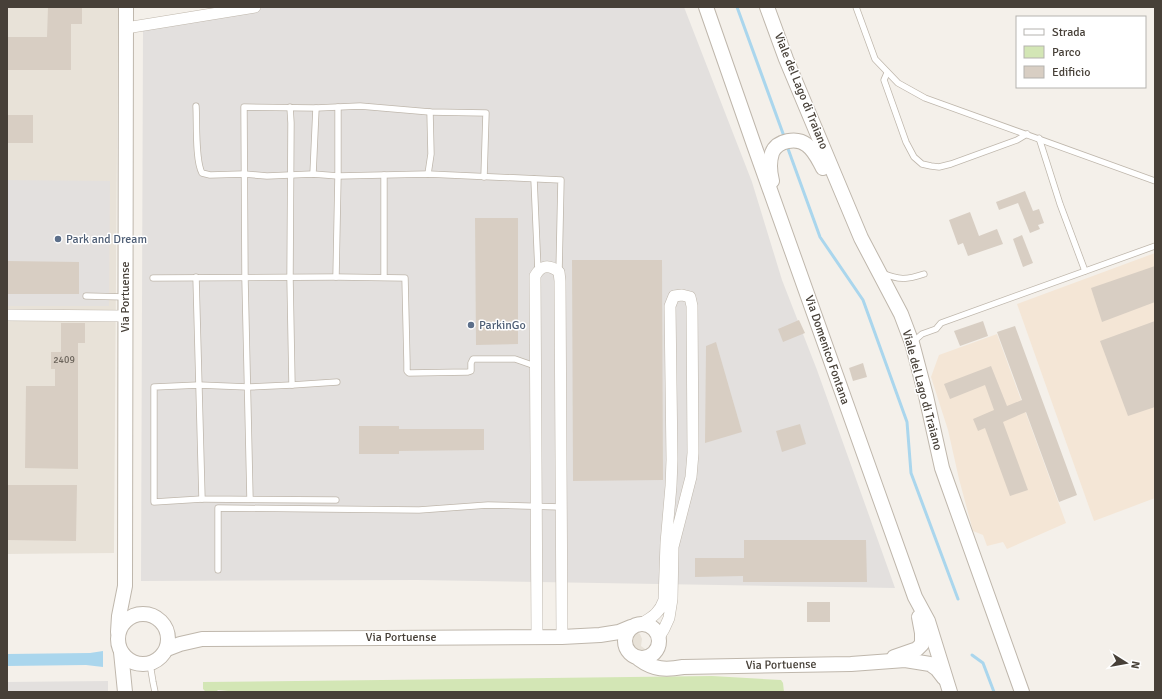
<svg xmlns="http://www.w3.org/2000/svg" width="1162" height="699" viewBox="0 0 1162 699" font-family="Signika,sans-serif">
	<rect width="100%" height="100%" fill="#f4f0ea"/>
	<!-- residential -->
	<g fill="#e8e2d8">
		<polygon points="7,7 118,7 114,553 7,554"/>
		<polygon points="633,633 638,633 640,634 642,639 641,646 645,649 650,649 653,645 649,651 644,653 639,653 635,652 631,648 629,644 629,639 631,635"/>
	</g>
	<!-- commercial -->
	<g fill="#f4e6d6">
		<polygon points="1155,253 1155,498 1094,521 1017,304"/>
		<polygon points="997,334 1066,523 1007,549 1003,542 987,546 983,535 973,531 959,479 948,430 931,377 939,355"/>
	</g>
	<!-- green -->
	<polygon fill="#d3e6b5" points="712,676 781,680 783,683 784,692 228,692 228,691 218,690 216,692 206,692 203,689 203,682"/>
	<!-- parking -->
	<g fill="#e3e0de">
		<polygon points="267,7 684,7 752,182 782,280 817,370 895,588 417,580 141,581 143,30"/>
		<polygon points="7,180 110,181 109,306 7,306"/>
		<polygon points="108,681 108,692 7,692 7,682"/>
	</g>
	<!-- water -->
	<polygon fill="#aad6ed" points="103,651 103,667 86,665 7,666 7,654 90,653"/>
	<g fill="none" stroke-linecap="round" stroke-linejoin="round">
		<!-- stream -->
		<g stroke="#aad6ed" stroke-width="3">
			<polyline points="737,7 785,139"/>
			<polyline points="787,146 820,237 863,300 907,422 911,473 958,599"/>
			<polyline points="972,655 983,663 994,692"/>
		</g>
	</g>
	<!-- building -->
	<g fill="#d8cec3">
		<polygon points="48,7 82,7 82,24 71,24 71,70 7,70 7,37 47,37"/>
		<rect x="7" y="115" width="26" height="28"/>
		<polygon points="1025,191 1033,211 1039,209 1044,223 1038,225 1040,229 1030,233 1018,203 999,210 996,202"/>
		<polygon points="970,212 979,236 997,229 1003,244 968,256 963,243 958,245 949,220"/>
		<polygon points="475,218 518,218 518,344 476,345"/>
		<polygon points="1022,235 1033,263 1023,267 1013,239"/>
		<polygon points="572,260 662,260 663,480 573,481"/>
		<polygon points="7,261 79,262 79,294 7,294"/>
		<polygon points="1155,266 1155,302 1102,322 1091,288"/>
		<polygon points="799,320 805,333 783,342 778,329"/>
		<polygon points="983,321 988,336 960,346 954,331"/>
		<polygon points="1155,321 1155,407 1128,416 1100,341"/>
		<polygon points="61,323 85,323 85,343 78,343 78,469 25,468 26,386 55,386 55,369 51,369 51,352 61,352"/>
		<polygon points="1015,326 1077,495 1059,502 1026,412 1003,422 1028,490 1010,496 985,428 978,431 973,419 994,410 985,385 950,399 944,384 991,366 1007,406 1022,400 997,332"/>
		<polygon points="716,342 742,432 705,443 706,346"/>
		<polygon points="863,363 867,377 853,381 849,368"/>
		<polygon points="800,424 806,444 782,452 776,431"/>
		<polygon points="359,426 399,426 399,429 484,429 484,450 399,451 399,454 359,454"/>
		<polygon points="7,485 77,485 76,541 7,540"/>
		<polygon points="744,540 866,540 867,582 743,582 743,576 695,577 695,558 744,558"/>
		<rect x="807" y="602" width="23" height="20"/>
	</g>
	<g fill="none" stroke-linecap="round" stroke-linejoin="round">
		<defs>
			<g id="service">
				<polyline points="856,7 875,59 898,83 925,98 1155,181"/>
				<polyline points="887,73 884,80 906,142 914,157 922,164 931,166 939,167 951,164 1017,140 1027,134"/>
				<path d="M196 106C197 121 195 161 202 173L210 175 244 174 267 176 313 174 338 176 428 174 561 180 559 272"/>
				<polyline points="290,107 291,123 290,278 292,385"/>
				<polyline points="1039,138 1060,204 1085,271"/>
				<polyline points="313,174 316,108"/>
				<polyline points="428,174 431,154 430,112"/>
				<polyline points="534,179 538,271"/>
				<path d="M882 273C899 280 906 280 924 274"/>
				<polyline points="196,277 202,499 336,500"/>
				<polyline points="336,277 338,176 338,107"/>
				<polyline points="384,277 384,175"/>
				<polyline points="153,278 336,277 405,278 407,363 407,371 409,373 468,372 471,371 471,363 473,359 515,359 535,366"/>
				<polyline points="86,296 125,297"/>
				<polyline points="912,343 922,334 936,329 941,323 1155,246"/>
				<polyline points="202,499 154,502 154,387 199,385 248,387 292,385 337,382"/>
				<polyline points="250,499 245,279 244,107 316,108 360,106 430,112 486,113 484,177"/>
				<polyline points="218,570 218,508 419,510 488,505 561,507"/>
				<polyline points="150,664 153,682 155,692"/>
			</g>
			<g id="minor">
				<polyline points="126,28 255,7"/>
				<polyline points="7,315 125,316"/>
				<path d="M642 623C653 617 660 612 664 600L666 543 671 486 672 460 670 306 674 296 682 295 690 297 692 306 693 453 691 477 673 547 672 599 669 618 664 629 659 637"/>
				<path d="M537 636 535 276C541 265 549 264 559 272L560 281 562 637"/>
			</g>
			<g id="tertiary">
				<polyline points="706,7 754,145 915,597 928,621 950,692"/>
				<polyline points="767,7 786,59 861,238 901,314 912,343 926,396 942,468 1022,692"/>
				<path d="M772 181C770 173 769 162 772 153 777 140 797 137 807 145 815 151 818 159 823 168"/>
				<circle cx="143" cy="639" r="25"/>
				<circle cx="642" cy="641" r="17"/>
				<polyline points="118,632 119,616 125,586 126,7"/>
				<polyline points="167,649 180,644 202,639 562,637 600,635 619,632 631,627"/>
				<polyline points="121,652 125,692"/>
				<polyline points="894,657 917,649 922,644 922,633 919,617"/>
				<path d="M639 659C654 670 666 670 683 667L851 664 905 660 930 664 937 669 944 678"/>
			</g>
		</defs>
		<!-- service casing -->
		<use href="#service" stroke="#bfb7ac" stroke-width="7"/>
		<!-- minor casing -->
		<use href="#minor" stroke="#bfb7ac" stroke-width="12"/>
		<!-- tertiary casing -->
		<use href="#tertiary" stroke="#bfb7ac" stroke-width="16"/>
		<!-- service -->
		<use href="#service" stroke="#fff" stroke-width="5.5"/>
		<!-- minor -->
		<use href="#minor" stroke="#fff" stroke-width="11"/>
		<!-- tertiary -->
		<use href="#tertiary" stroke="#fff" stroke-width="14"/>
	</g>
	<!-- markers -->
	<g fill="#5c6f8a" stroke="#fff" stroke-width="1.5">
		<circle cx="58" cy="239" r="4"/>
		<circle cx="471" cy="325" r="4"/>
	</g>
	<g text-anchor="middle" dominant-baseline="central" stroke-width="3" stroke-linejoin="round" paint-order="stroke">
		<!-- number labels -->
		<g font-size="10" fill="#6b645b">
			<text x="64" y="360">2409</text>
		</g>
		<!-- street labels -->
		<g font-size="12" fill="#474038" stroke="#fff">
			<text transform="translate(801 91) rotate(68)">Viale del Lago di Traiano</text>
			<text transform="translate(125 297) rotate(-90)">Via Portuense</text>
			<text transform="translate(827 350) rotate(71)">Via Domenico Fontana</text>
			<text transform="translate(922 390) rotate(75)">Viale del Lago di Traiano</text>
			<text x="401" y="637">Via Portuense</text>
			<text transform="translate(781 665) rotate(-1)">Via Portuense</text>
		</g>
		<!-- service labels -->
		<g font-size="12" fill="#4e5e75" stroke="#fff" text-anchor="start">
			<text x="66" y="239">Park and Dream</text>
			<text x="479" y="325">ParkinGo</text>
		</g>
	</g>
	<!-- border -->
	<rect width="1162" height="699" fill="none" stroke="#474038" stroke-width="16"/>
	<!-- legend -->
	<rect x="1016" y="16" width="130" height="72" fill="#ffffff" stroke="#b5b3af"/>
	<rect x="1024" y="29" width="20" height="6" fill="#ffffff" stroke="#b5b3af"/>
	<text x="1052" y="36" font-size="12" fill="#474038">Strada</text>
	<rect x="1024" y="46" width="20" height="12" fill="#d3e6b5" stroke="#b5b3af"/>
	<text x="1052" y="56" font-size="12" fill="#474038">Parco</text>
	<rect x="1024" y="66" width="20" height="12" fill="#d8cec3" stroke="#b5b3af"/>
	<text x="1052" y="76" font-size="12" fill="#474038">Edificio</text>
	<!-- north arrow -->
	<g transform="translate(1126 663) rotate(101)" stroke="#ffffff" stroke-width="3" paint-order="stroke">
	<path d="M0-3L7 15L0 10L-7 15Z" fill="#474038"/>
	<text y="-6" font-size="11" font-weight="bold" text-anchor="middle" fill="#474038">N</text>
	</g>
</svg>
